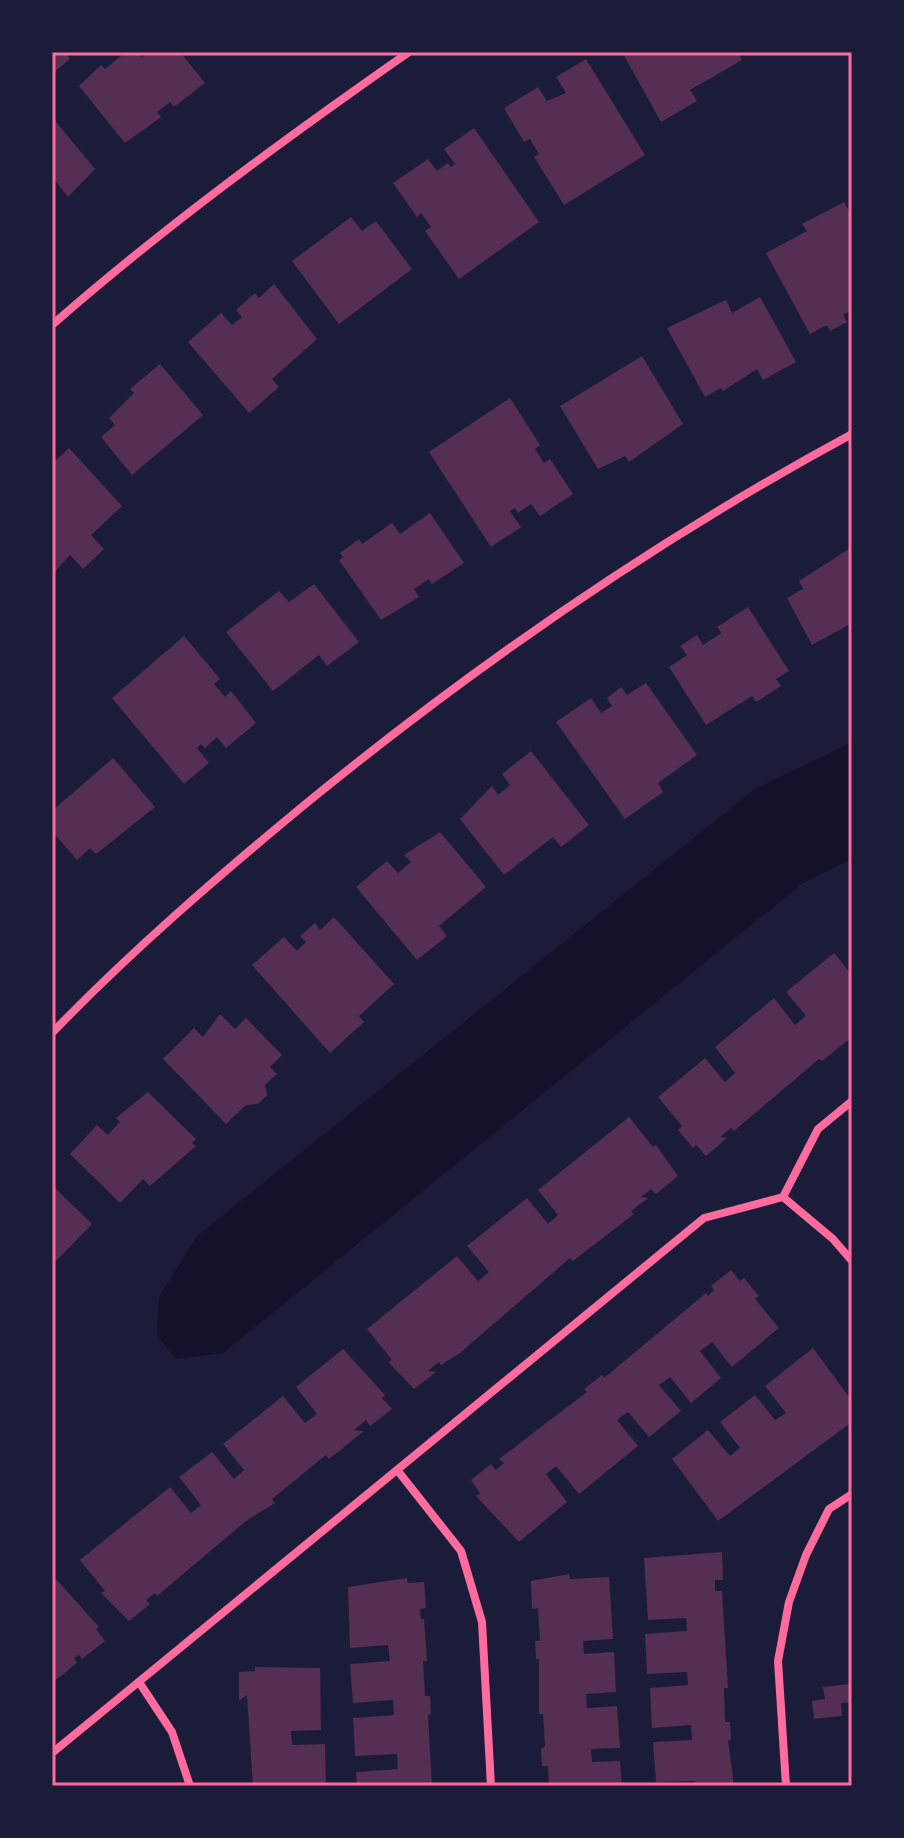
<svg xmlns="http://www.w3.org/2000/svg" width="904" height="1838" viewBox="0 0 904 1838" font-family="'DM Sans',sans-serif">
	<rect width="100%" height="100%" fill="#1b1b3a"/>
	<!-- water -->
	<polygon fill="#12122b" points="852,742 852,859 803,883 223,1353 176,1359 157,1335 159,1297 197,1236 755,789"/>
	<!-- building -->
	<g fill="#542f53">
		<polygon points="52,52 65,52 70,59 52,74"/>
		<polygon points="126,52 138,52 142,57 149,52 180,52 205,83 174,107 170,102 157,112 161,117 125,143 79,86 101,65 105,69"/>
		<polygon points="622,52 737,52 742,60 690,90 697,101 661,122"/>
		<polygon points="586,59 645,155 564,205 534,157 539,154 530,139 524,142 504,108 538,87 547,101 566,93 556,77"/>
		<polygon points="52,117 95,169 68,197 52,177"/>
		<polygon points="474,128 539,222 459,279 425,231 431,227 421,213 417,217 393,183 428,159 437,171 448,163 451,167 455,164 444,149"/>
		<polygon points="844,202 852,216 852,310 843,315 847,322 830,331 827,325 810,334 766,253 807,231 802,224"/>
		<polygon points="351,217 362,231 376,221 412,269 339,324 292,261"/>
		<polygon points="274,284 317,339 272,379 279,387 249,413 188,342 221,313 232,325 242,317 236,310 255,293 259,298"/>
		<polygon points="760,297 796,362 763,380 757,369 723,391 721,388 705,397 667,328 726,300 732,313"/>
		<polygon points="642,356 683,424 629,462 625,456 598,469 560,406"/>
		<polygon points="160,364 203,415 132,475 101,437 115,425 109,418 134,393 130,389"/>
		<polygon points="510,398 540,445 535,449 544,463 550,459 573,494 540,516 531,504 518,513 515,508 510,511 521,527 491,547 429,452"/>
		<polygon points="69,448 122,506 91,535 104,549 83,569 70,555 52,575 52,464"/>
		<polygon points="430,513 464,563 432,584 429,579 414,589 419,597 381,620 339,560 343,557 340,553 359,539 362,544 392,523 400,534"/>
		<polygon points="852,547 852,623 812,645 787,598 803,589 799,581"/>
		<polygon points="314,584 359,642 327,666 319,655 273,691 226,632 279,591 289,602"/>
		<polygon points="748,607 789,671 776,679 781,686 756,702 752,696 706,725 669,667 687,655 680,646 697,635 703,645 721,633 717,627"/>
		<polygon points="184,636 220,679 214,684 225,697 231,691 256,723 226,748 217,737 205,748 201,744 197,748 209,763 184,784 112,698"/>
		<polygon points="646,683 697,755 658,783 663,792 625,819 556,722 591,698 601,713 612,706 607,698 621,687 627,695"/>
		<polygon points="531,751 589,825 561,847 553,837 504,875 460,819 492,786 498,795 510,785 502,774"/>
		<polygon points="113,758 155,807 96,854 90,848 77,860 52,831 52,811"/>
		<polygon points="440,832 486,887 439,926 447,936 417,960 356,887 387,861 398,873 411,862 404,855"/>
		<polygon points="334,917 394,984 359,1016 364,1022 330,1053 252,965 284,937 297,951 306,942 300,936 315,923 320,930"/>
		<polygon points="834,953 852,975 852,1037 822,1061 819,1059 734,1131 731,1128 720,1137 727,1138 706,1156 696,1145 693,1148 678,1130 682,1126 658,1097 705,1058 725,1082 735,1073 715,1047 774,998 795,1025 806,1016 786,992"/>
		<polygon points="220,1014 235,1029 246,1018 282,1055 270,1067 277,1074 265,1085 267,1095 258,1104 246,1105 226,1124 163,1059 194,1028 203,1037"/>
		<polygon points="148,1092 196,1139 192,1143 196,1146 150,1186 143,1179 120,1203 70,1154 97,1125 108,1135 120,1122 116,1118"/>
		<polygon points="629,1117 653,1147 656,1145 678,1176 656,1194 651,1189 641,1197 648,1198 631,1211 634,1214 573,1261 570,1258 460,1353 441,1365 439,1362 428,1371 436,1372 414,1389 388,1362 392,1360 367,1329 457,1256 478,1281 489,1272 467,1246 527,1198 548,1224 558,1215 538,1190"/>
		<polygon points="52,1185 92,1224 52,1265"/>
		<polygon points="731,1270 740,1281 744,1278 759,1296 755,1299 779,1328 732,1367 712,1342 700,1351 721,1378 691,1403 670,1377 659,1385 681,1411 649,1437 628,1412 617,1420 638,1446 579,1494 556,1466 546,1474 567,1502 519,1542 476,1496 480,1493 471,1480 491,1464 496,1470 504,1463 499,1459 587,1392 584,1389 602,1375 604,1378 706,1293 708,1296 714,1290 711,1286"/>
		<polygon points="813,1348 852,1401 852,1422 718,1521 672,1459 708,1430 730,1456 740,1448 720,1422 755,1395 775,1420 786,1413 765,1386"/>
		<polygon points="343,1349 385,1395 382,1398 392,1409 370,1426 366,1420 354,1430 364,1431 329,1459 326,1455 272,1499 275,1503 246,1521 157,1596 155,1593 146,1600 150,1604 129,1621 101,1593 105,1591 80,1560 170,1487 191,1513 201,1505 179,1477 212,1452 234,1479 244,1470 223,1444 283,1396 305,1423 317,1414 296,1387"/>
		<polygon points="722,1552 723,1580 715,1580 715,1591 722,1591 728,1688 724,1688 725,1722 730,1722 731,1740 728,1740 734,1786 695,1786 695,1781 656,1782 653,1742 692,1740 691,1725 652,1728 650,1688 688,1685 687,1672 647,1674 645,1634 687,1631 686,1618 648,1620 644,1558"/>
		<polygon points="569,1574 570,1579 609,1577 613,1639 583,1641 584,1654 614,1652 616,1692 586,1694 587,1708 617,1706 620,1748 591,1749 592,1762 620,1761 622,1786 549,1786 548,1766 542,1766 541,1749 545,1746 543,1714 539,1714 539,1659 536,1659 535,1641 540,1641 538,1608 532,1609 531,1581"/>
		<polygon points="407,1578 408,1583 424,1582 426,1608 420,1609 421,1619 424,1619 427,1661 423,1661 425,1696 430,1696 431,1714 428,1715 432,1786 357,1786 356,1772 398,1769 397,1754 355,1756 353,1718 394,1715 393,1700 353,1703 350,1664 390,1661 388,1645 350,1648 348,1587"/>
		<polygon points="57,1580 99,1627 96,1629 105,1641 82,1659 79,1655 74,1658 77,1663 52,1683 52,1583"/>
		<polygon points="255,1667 320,1668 321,1730 291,1731 292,1745 325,1744 326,1784 253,1786 247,1695 239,1701 239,1672 255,1671"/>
		<polygon points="850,1684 852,1702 841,1703 842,1716 814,1719 812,1701 825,1699 823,1687"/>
	</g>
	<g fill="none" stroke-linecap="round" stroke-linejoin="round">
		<!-- minor -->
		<g stroke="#ff6b9d" stroke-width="8">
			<path d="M52 325C165 226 286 138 409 52"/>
			<path d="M52 1033C130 952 216 878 303 806 474 666 656 540 852 434"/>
			<polyline points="783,1197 818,1129 852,1101"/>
			<polyline points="783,1197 833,1239 852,1261"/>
			<polyline points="398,1471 461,1551 482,1622 491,1786"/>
			<polyline points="139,1682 172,1732 190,1786"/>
			<polyline points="52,1753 704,1218 783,1197"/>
			<polyline points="786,1786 778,1661 789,1602 806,1555 829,1509 852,1494"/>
		</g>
	</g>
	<!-- border -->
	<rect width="904" height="1838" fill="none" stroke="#1b1b3a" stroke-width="108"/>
	<rect x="54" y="54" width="796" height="1730" fill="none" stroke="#ff6b9d" stroke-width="3"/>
</svg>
